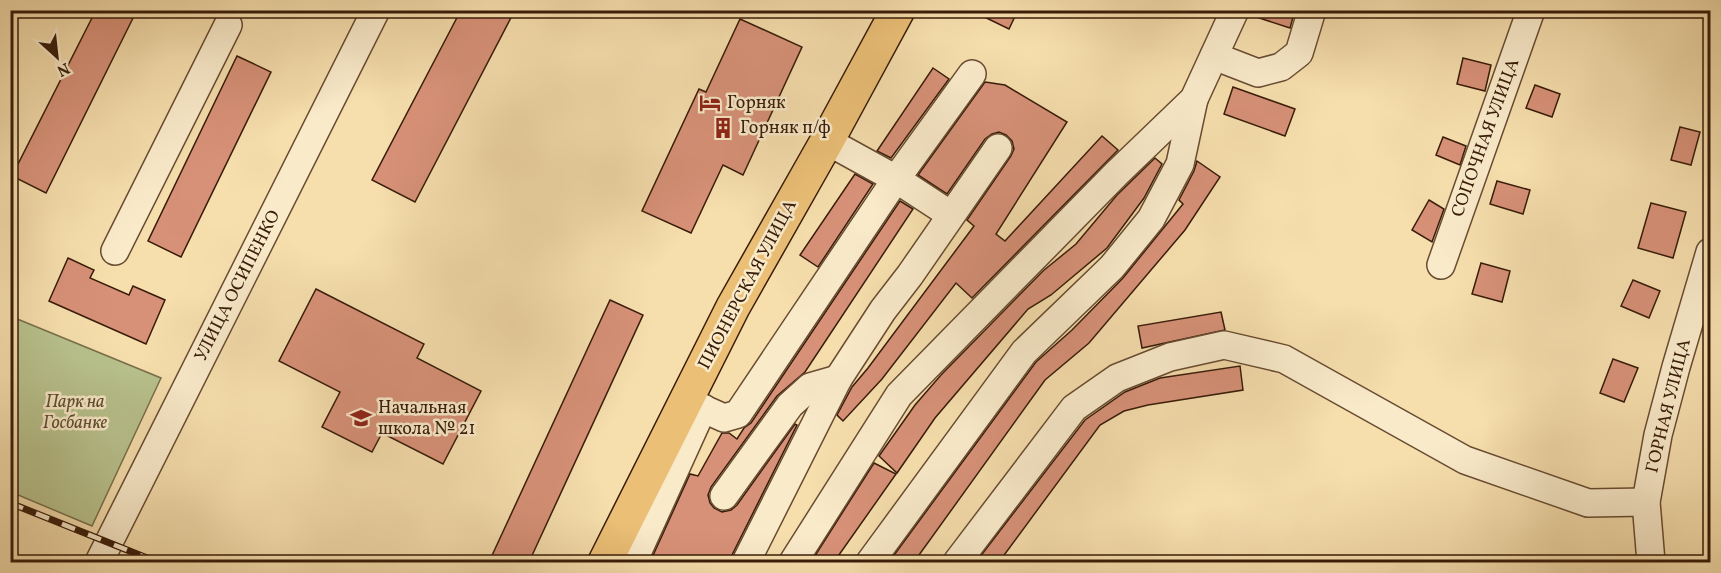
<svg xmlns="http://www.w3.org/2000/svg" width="1721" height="573" viewBox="0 0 1721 573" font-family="Vollkorn,serif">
	<rect width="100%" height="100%" fill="#f6dead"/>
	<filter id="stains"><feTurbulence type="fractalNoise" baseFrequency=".00333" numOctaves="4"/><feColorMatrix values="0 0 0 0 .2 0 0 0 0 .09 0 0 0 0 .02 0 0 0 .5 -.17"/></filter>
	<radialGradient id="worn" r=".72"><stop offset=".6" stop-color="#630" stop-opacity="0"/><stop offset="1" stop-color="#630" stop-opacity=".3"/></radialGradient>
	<!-- green -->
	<polygon fill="#b8c28d" stroke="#786f4b" stroke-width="1.5" points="10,316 161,378 92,526 11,492"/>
	<!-- building -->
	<g fill="#d79178" stroke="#381c09" stroke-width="1.5">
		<polygon points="96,10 137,10 46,193 12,176"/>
		<polygon points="461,10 515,10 415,202 372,180"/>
		<polygon points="970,10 1018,10 1009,29"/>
		<polygon points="1250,10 1295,10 1290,28 1250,15"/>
		<polygon points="740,19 802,47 743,175 723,165 691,233 642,211 699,89 706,92"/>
		<polygon points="237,56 271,72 181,257 148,241"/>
		<polygon points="1463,58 1491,65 1485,91 1457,84"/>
		<polygon points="933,68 949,79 891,158 877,151"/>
		<polygon points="985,82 1005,85 1067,122 996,234 1005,241 1102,136 1118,150 972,298 956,283 882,379 843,421 837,415 852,387 868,368 974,226 967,220 1011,156 1014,149 1012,141 1006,135 999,132 992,134 985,139 947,194 918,175"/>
		<polygon points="1535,85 1560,94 1552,117 1526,108"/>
		<polygon points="1233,87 1295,109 1285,136 1224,114"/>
		<polygon points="1680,127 1700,132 1691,165 1671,160"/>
		<polygon points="1443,137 1466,146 1460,165 1436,155"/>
		<polygon points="1155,158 1162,164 1144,198 1107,248 1051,295 1028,309 935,418 897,473 879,456 915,405 941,375 1043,271 1076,244 1117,195"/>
		<polygon points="1197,161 1220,177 1185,230 1089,343 1045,380 914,562 889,562 1036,362 1072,330 1123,278 1183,204 1179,200 1194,171"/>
		<polygon points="855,174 873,184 818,267 800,255"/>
		<polygon points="1497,181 1530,190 1523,214 1490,204"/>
		<polygon points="1429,200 1444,209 1432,242 1412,230"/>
		<polygon points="900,201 913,209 805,372 777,396 711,487 708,495 710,503 714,508 722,512 731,510 737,505 795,424 797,425 732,555 730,562 650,562 690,474 698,476 722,433 729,433 737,439 744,428 751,423"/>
		<polygon points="1651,203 1686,212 1673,258 1638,248"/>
		<polygon points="68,258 94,270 90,278 129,295 133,286 165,300 146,344 49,301"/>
		<polygon points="1481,263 1510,271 1502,302 1472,294"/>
		<polygon points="1633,280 1660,291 1649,318 1621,306"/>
		<polygon points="316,289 424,344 417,358 481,391 443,464 382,433 372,452 322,427 340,392 279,361"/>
		<polygon points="610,300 643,315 529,562 489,562"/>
		<polygon points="1221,312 1225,330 1142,348 1138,326"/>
		<polygon points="1613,359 1638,368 1624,402 1600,393"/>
		<polygon points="1240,366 1243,390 1148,405 1124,411 1100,425 999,562 976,562 1085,420 1125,392 1160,378"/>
		<polygon points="874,463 896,474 834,562 811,562"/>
	</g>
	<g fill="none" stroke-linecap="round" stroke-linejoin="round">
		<defs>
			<g id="minor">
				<polyline points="1214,56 1258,73 1281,67 1299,53 1312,10"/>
				<polyline points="827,141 896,179 951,215"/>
				<polyline points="115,251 228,25"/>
				<polyline points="1441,265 1531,10"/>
				<polyline points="686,401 724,418 738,414 896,179 972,74"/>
				<polyline points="724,496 790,405 810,387 838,379"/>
				<polyline points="99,562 376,10"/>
				<polyline points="633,562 703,408"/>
				<polyline points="746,562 838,379 883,310 910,275 998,148"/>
				<polyline points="793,562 899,395 1117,173 1194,99 1235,10"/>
				<polyline points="870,562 1024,352 1112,267 1151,219 1180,164 1194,99"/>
				<polyline points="957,562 1074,408 1117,378 1170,357 1224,345 1284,359 1465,460 1588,503 1646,502"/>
				<polyline points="1651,562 1646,502 1658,435 1676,367 1710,252"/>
			</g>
			<polyline id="major" points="605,562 733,307 827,141 898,10"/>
		</defs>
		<!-- minor casing -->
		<use href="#minor" stroke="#684c32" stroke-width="30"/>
		<!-- major casing -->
		<use href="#major" stroke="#381c09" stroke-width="36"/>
		<!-- minor -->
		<use href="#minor" stroke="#f9eaca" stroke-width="27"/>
		<!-- major -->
		<use href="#major" stroke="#ebbf76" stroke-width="33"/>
		<defs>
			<polyline id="rail" points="10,503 157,562"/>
		</defs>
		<!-- rail casing -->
		<use href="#rail" stroke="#381c09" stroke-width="7"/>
		<!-- rail -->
		<use href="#rail" stroke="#f9eaca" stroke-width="4.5" stroke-dasharray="14" stroke-linecap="butt"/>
	</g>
	<!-- icons -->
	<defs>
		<symbol id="hotel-bare" viewBox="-9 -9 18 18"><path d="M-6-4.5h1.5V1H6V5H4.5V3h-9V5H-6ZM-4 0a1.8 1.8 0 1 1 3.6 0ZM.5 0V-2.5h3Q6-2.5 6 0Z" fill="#8f2418" stroke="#f9eaca" stroke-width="2.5" paint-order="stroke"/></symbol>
		<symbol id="building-bare" viewBox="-9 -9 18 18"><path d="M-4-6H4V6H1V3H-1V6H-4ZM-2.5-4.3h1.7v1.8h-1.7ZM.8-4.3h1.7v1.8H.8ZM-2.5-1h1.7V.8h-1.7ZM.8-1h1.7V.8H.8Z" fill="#8f2418" stroke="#f9eaca" stroke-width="2.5" paint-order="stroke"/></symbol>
		<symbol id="school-bare" viewBox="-9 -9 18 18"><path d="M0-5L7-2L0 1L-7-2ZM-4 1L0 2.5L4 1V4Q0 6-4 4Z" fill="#8f2418" stroke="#f9eaca" stroke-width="2.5" paint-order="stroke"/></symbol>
	</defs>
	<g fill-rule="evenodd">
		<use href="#hotel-bare" x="695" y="88" width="30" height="30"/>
		<use href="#building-bare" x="708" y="113" width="30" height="30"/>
		<use href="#school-bare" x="346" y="403" width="30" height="30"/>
	</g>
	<g text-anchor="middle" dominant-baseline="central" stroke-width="5" stroke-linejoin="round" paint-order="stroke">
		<!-- poi labels -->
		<g font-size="18" fill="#381c09" stroke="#f9eaca" text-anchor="start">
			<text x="727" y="103">Горняк</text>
			<text x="740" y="128">Горняк п/ф</text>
			<text x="378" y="408">Начальная<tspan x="378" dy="21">школа № 21</tspan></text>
		</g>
		<!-- street labels -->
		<g font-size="18" fill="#381c09" stroke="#f9eaca">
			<text transform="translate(1486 138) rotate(-70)">СОПОЧНАЯ УЛИЦА</text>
			<text transform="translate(748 285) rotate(-62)">ПИОНЕРСКАЯ УЛИЦА</text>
			<text transform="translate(238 286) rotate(-63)">УЛИЦА ОСИПЕНКО</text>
			<text transform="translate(1669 406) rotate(-76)">ГОРНАЯ УЛИЦА</text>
		</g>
		<!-- park labels -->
		<g font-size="18" font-style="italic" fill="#5e4e31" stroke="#f9eaca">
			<text x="75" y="402">Парк на<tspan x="75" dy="21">Госбанке</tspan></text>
		</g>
	</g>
	<!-- margin -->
	<rect width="1721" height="573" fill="none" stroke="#f6dead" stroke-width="36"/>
	<rect x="12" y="12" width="1697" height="549" fill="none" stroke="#381c09" stroke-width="3"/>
	<rect x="18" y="18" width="1685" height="537" fill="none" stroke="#381c09" stroke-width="1.5"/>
	<!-- north arrow -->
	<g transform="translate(57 57) rotate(153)" stroke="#f9eaca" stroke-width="4.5" paint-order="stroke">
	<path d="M0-4.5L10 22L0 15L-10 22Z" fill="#381c09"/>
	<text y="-9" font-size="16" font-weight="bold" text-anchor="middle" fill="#381c09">N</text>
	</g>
	<rect width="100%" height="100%" filter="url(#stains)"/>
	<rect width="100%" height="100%" fill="url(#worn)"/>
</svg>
